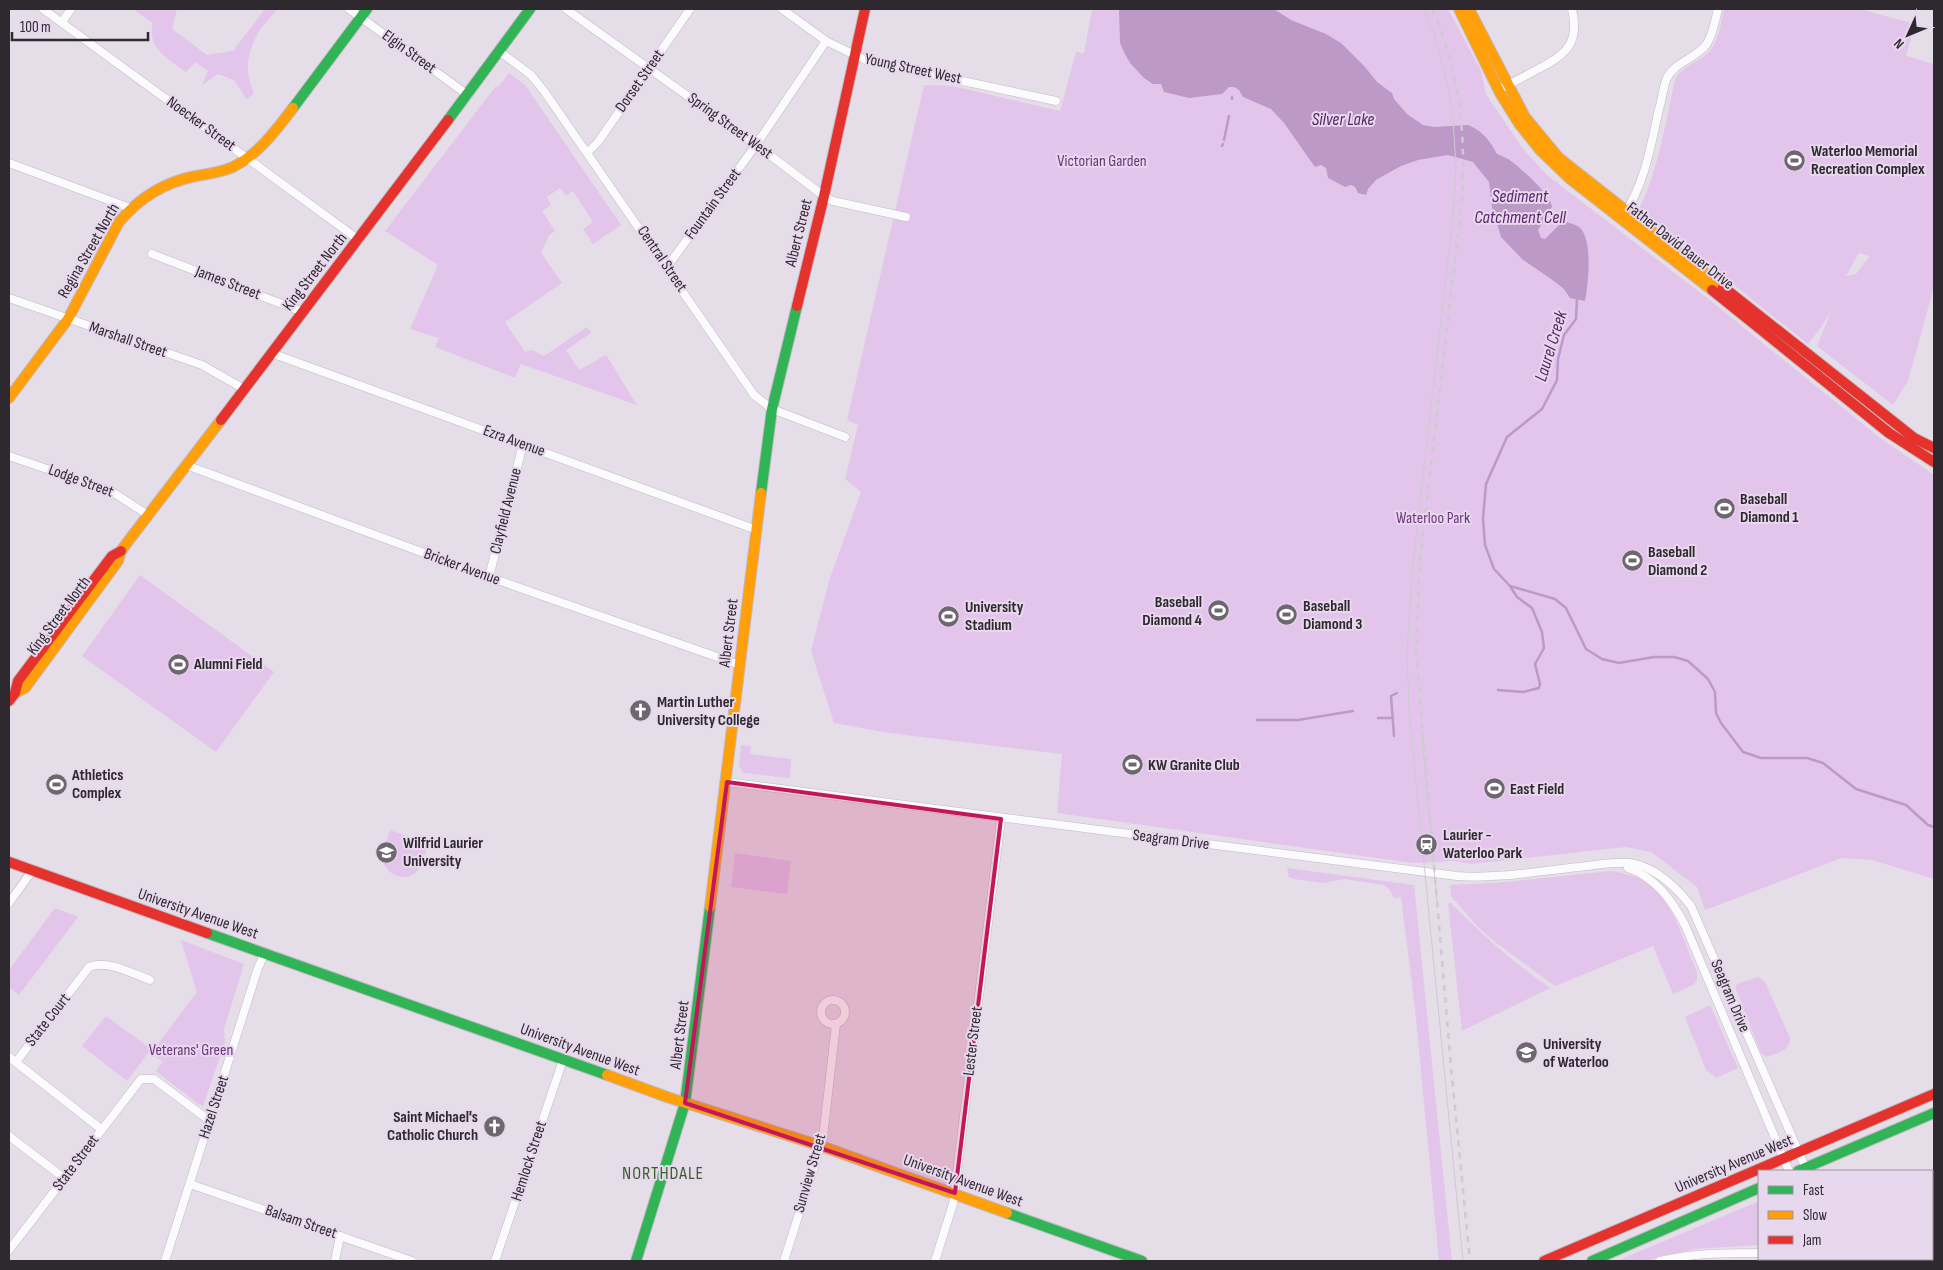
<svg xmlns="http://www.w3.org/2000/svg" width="1943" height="1270" viewBox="0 0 1943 1270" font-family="'Sofia Sans Condensed',sans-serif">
	<rect width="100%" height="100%" fill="#e5dde8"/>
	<!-- green -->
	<g fill="#e3c5ec" fill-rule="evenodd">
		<path d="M133 9H177L172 29 207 55 233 51 265 9H277C272 17 263 24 258 33 247 52 244 73 254 93L247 100 234 80 218 74 202 85 208 71 195 62 186 72C168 59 146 47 153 23Z"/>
		<polygon points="1092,9 1448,9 1481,71 1486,94 1523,149 1547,175 1711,301 1880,438 1934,475 1934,879 1872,860 1842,858 1705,910 1697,887 1651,852 1626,847 1471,864 1455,861 1413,863 1057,813 1062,754 889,733 834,723 811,651 829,581 861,492 845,479 858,425 847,420 924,85 953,86 1060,111 1076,52 1084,53"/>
		<path d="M1724 9H1860L1915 24 1906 56 1934 64V287L1908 381 1893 405 1817 346 1831 311 1819 330 1808 344 1639 209C1658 172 1666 120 1675 80 1682 66 1697 63 1708 53 1719 43 1721 22 1724 9ZM1859 253 1870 256 1856 274 1846 276Z"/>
		<polygon points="509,73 525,85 621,225 593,244 583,229 593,222 573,191 566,196 560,188 547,197 551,205 542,211 555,231 549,235 541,253 562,283 505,322 525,352 532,350 544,356 587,327 591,333 566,350 579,370 606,355 637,405 521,364 515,378 435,347 439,338 410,329 438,265 385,231 496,86 498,87"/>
		<polygon points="140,575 274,672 216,752 82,656"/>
		<polygon points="741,745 751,746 750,754 791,759 790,778 743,773 739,765"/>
		<path d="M390 830 428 844C425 854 423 866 415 873 400 884 380 870 383 853 384 846 388 838 390 830Z"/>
		<polygon points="735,853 791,861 787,894 731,887"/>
		<polygon points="1287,868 1414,885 1452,1261 1439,1261 1415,1008 1401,897 1394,898 1390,890 1384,885 1344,879 1323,883 1294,879 1289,877"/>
		<path d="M1612 871C1622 873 1633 875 1642 880 1672 896 1684 942 1697 972V981L1693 985 1673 994 1653 946 1555 986 1495 942 1479 928 1451 896 1450 885 1495 883Z"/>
		<path d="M1448 903H1451C1482 935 1514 963 1550 988L1462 1031Z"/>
		<polygon points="55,908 78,917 19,995 9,987 9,970"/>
		<polygon points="181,940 244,964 224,1029 225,1042 203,1106 197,1103 156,1071 163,1062 151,1053 197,992"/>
		<path d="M1758 977 1765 982 1790 1038C1790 1051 1777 1053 1766 1057L1761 1053 1735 987 1737 984Z"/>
		<polygon points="1710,1005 1738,1068 1716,1078 1706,1070 1685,1017"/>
		<polygon points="106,1016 151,1049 127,1081 82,1046"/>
		<polygon points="1759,1201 1759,1245 1694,1249 1644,1261 1617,1261"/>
		<polygon points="1932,1222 1934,1222 1933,1261 1931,1261"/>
		<polygon points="1874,1259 1927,1259 1927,1261 1880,1261"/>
	</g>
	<!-- water -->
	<path fill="#bc99c6" d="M1119 9H1274L1291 20 1326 34 1341 43 1365 67 1377 82 1392 93 1394 99 1407 114 1423 125 1434 127 1468 125C1483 131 1490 141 1497 154 1501 156 1505 157 1508 159 1519 166 1551 195 1552 207L1538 230 1541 238 1545 239 1560 224 1567 222C1572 224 1578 225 1581 229 1593 243 1588 285 1585 301L1570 298 1564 289 1551 279 1522 259 1501 237 1492 207 1489 182 1473 162 1448 155 1418 160 1401 166 1376 180 1368 189 1366 195 1358 193 1355 187 1351 185 1345 187 1328 178 1326 168 1321 165 1315 167 1284 123 1271 109 1243 97 1239 90 1234 87H1229L1222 94 1189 98 1164 92 1161 84H1153L1144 78 1130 63 1124 52 1120 43Z"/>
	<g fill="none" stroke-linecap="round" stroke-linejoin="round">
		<!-- stream -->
		<g stroke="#bc99c6" stroke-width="2.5">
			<polyline points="1232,99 1232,97"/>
			<polyline points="1224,140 1229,116"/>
			<polyline points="1222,146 1223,144"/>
			<polyline points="1577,298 1576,319 1564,335 1558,359 1557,380 1542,409 1507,437 1486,484 1483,518 1485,545 1494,569 1510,586 1555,599 1566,608 1586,649 1602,659 1619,663 1654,657 1674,657 1688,661 1708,679 1715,692 1716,713 1721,723 1743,752 1761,758 1807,758 1823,763 1856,789 1906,805 1928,825 1934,827"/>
			<polyline points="1498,690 1523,692 1539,688 1540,684 1535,664 1544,648 1542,632 1532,608 1517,597 1510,586"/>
			<polyline points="1378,718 1393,718"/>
			<polyline points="1257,720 1298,720 1353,711"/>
			<polyline points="1394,736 1391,696 1397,693"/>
		</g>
		<defs>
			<g id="street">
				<polyline points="43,9 359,240"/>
				<polyline points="349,9 468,95"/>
				<polyline points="566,9 763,150 824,196 833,201 906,217"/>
				<polyline points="782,9 826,41 865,60 1056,101"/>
				<polyline points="62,22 71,9"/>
				<polyline points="499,51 531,75 544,91 754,395 772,409 845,437"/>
				<path d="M1499 89C1512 83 1525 76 1538 69 1566 55 1580 43 1572 9"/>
				<polyline points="588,152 598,142 690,9"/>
				<polyline points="9,163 130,208"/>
				<path d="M1624 214C1645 184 1651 144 1659 109 1662 100 1663 89 1666 80 1674 62 1695 59 1706 45 1713 35 1715 21 1718 9"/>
				<polyline points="152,254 303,312"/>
				<polyline points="667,267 756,145 826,41"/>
				<polyline points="9,298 202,365 244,389"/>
				<polyline points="271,353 757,530"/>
				<polyline points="9,456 111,491 148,515"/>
				<polyline points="186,465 489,577 740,665"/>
				<polyline points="489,577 523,444"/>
				<path d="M727 782 1457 876C1497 879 1539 871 1579 867 1595 865 1613 862 1629 863 1654 866 1676 887 1691 906L1807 1171"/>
				<path d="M1628 868C1656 878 1671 899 1685 925L1789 1171"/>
				<polyline points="9,903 32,871"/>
				<circle cx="833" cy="1012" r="12"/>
				<polyline points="9,1057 101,1129"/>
				<path d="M16 1062 89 967C107 959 133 974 150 980"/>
				<polyline points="9,1136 64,1178"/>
				<polyline points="190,1184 412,1261"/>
				<polyline points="1932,1214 1934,1213"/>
				<polyline points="9,1250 141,1079 154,1079 210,1121"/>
				<polyline points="165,1261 258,968 265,953"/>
				<polyline points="335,1261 340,1236"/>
				<polyline points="495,1261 563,1060"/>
				<polyline points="784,1261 823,1138 836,1024"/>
				<polyline points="935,1261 953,1204 1001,819"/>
				<path d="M1660 1261C1693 1253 1725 1253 1759 1253"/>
			</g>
			<g id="fast">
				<polyline points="293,108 367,9"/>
				<polyline points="448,120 530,9"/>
				<polyline points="761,493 772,409 797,306"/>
				<polyline points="207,933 607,1075"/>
				<polyline points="1798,1171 1934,1113"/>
				<polyline points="1007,1213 1142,1261"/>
				<polyline points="636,1261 685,1103 710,907"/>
				<polyline points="1592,1261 1759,1188"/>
			</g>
			<g id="slow">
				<polyline points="1459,9 1500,93 1520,125 1540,150 1569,178 1712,290"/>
				<polyline points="1469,9 1525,117 1559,158 1723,287"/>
				<path d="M9 398 68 319 119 222C140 197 164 182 196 176 209 174 222 172 233 167 259 154 276 130 293 108"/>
				<polyline points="15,693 25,688 118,561 121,551 126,544 221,420"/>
				<polyline points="710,907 761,493"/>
				<polyline points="607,1075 667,1097 821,1146 1007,1213"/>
			</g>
			<g id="jam">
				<polyline points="1723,287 1914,438 1934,448"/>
				<polyline points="1712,290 1889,433 1934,462"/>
				<polyline points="797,306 824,196 865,9"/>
				<polyline points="221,420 448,120"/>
				<polyline points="9,701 15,693 18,681 112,556 121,551"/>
				<polyline points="9,862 207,933"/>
				<polyline points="1544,1261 1934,1094"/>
			</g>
		</defs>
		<!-- street casing -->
		<use href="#street" stroke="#c1bac3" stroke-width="9"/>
		<!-- fast casing -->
		<use href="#fast" stroke="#c1bac3" stroke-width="12"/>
		<!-- slow casing -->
		<use href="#slow" stroke="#c1bac3" stroke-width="12"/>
		<!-- jam casing -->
		<use href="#jam" stroke="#c1bac3" stroke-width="12"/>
		<!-- street -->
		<use href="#street" stroke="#fbfafc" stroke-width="8"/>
		<!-- fast -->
		<use href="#fast" stroke="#30b455" stroke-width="10"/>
		<!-- slow -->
		<use href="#slow" stroke="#ff9f0a" stroke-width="10"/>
		<!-- jam -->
		<use href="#jam" stroke="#e5322d" stroke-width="10"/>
		<!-- tram -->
		<g stroke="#cdcbce" stroke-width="1">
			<polyline points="1424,9 1434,33 1449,90 1453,120 1456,166 1453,216 1413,563 1407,652 1409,710 1463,1261"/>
			<polyline points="1422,738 1437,902"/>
		</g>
		<!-- rail -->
		<path stroke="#cdcbce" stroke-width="2.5" stroke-dasharray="6 6" stroke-linecap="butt" d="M1432 9C1461 73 1468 147 1460 216L1420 560 1416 652 1451 1067 1470 1261"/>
	</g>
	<!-- marked area -->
	<path fill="#c2185b" fill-opacity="0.2" stroke="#c2185b" stroke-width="4" stroke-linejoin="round" d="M727 782 1001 819 955 1193 685 1103Z"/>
	<!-- icons -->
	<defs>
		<symbol id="stadium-disc" viewBox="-11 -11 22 22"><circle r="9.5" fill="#6e6770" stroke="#e8d8ed"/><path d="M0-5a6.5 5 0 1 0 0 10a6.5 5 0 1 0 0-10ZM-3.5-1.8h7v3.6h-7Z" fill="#fff"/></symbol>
		<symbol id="church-disc" viewBox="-11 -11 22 22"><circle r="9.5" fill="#6e6770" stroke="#e8d8ed"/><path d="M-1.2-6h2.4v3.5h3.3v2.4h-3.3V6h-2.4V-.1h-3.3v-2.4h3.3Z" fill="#fff"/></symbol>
		<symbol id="station-disc" viewBox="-11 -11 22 22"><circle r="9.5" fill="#6e6770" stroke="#e8d8ed"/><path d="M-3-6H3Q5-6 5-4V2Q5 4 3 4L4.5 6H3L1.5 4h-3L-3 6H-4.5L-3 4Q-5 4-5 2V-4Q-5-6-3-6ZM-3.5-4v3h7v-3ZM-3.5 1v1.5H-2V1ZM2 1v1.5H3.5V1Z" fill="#fff"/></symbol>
		<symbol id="university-disc" viewBox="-11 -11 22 22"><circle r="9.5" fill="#6e6770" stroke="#e8d8ed"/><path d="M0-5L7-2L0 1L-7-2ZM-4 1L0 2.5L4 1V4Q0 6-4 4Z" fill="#fff"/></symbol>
	</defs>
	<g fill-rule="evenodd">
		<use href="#stadium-disc" x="1782" y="148" width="25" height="25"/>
		<use href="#stadium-disc" x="1712" y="496" width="25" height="25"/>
		<use href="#stadium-disc" x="1620" y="548" width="25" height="25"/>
		<use href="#stadium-disc" x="1206" y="598" width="25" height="25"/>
		<use href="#stadium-disc" x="1274" y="602" width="25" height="25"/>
		<use href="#stadium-disc" x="936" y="604" width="25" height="25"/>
		<use href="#stadium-disc" x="166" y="652" width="25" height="25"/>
		<use href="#church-disc" x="628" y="698" width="25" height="25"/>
		<use href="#stadium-disc" x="1120" y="752" width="25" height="25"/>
		<use href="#stadium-disc" x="44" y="772" width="25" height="25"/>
		<use href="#stadium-disc" x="1482" y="776" width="25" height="25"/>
		<use href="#station-disc" x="1414" y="832" width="25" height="25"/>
		<use href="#university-disc" x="374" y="840" width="25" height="25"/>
		<use href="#university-disc" x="1514" y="1040" width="25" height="25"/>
		<use href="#church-disc" x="482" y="1114" width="25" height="25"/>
	</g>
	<g text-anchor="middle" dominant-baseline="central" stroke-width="4" stroke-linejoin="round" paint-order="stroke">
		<!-- street labels -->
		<g font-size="16" fill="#2e282f" stroke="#e8d8ed">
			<text transform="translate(409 52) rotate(36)">Elgin Street</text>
			<text transform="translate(913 69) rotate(12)">Young Street West</text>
			<text transform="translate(640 81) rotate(-55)">Dorset Street</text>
			<text transform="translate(201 124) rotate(36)">Noecker Street</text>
			<text transform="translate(730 126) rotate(36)">Spring Street West</text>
			<text transform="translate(713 204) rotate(-54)">Fountain Street</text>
			<text transform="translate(799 233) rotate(-76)">Albert Street</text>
			<text transform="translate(1680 246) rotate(38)">Father David Bauer Drive</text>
			<text transform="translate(89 251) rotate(-60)">Regina Street North</text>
			<text transform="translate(662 259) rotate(56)">Central Street</text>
			<text transform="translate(315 272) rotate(-52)">King Street North</text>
			<text transform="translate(228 283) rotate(21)">James Street</text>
			<text transform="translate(128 340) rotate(19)">Marshall Street</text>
			<text transform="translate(514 441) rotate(20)">Ezra Avenue</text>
			<text transform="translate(81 481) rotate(20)">Lodge Street</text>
			<text transform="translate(506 511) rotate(-76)">Clayfield Avenue</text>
			<text transform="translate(462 567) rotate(20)">Bricker Avenue</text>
			<text transform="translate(59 616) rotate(-53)">King Street North</text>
			<text transform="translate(729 633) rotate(-83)">Albert Street</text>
			<text transform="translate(1171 840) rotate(7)">Seagram Drive</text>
			<text transform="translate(198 914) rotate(19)">University Avenue West</text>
			<text transform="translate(1730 996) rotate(67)">Seagram Drive</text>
			<text transform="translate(48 1020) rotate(-52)">State Court</text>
			<text transform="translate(680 1035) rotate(-83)">Albert Street</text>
			<text transform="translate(973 1041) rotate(-83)">Lester Street</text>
			<text transform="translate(580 1050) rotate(20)">University Avenue West</text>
			<text transform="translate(214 1107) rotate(-72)">Hazel Street</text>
			<text transform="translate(529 1161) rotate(-72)">Hemlock Street</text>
			<text transform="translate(76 1163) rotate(-53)">State Street</text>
			<text transform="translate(1734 1164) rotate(-23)">University Avenue West</text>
			<text transform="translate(810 1173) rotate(-74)">Sunview Street</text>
			<text transform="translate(963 1181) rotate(20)">University Avenue West</text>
			<text transform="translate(301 1222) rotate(19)">Balsam Street</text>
		</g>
		<!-- poi labels -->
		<g font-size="16" font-weight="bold" fill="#2e282f" stroke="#e8d8ed" text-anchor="start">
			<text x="1811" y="151">Waterloo Memorial<tspan x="1811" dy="18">Recreation Complex</tspan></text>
			<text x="1740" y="499">Baseball<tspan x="1740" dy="18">Diamond 1</tspan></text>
			<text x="1648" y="552">Baseball<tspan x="1648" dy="18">Diamond 2</tspan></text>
			<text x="1202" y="602" text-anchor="end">Baseball<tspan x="1202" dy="18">Diamond 4</tspan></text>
			<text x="1303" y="606">Baseball<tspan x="1303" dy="18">Diamond 3</tspan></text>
			<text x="965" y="607">University<tspan x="965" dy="18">Stadium</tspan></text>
			<text x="194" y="664">Alumni Field</text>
			<text x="657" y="702">Martin Luther<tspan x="657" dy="18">University College</tspan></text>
			<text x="1148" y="765">KW Granite Club</text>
			<text x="72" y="775">Athletics<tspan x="72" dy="18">Complex</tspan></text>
			<text x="1510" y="789">East Field</text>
			<text x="1443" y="835">Laurier -<tspan x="1443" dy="18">Waterloo Park</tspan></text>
			<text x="403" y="843">Wilfrid Laurier<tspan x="403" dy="18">University</tspan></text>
			<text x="1543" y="1044">University<tspan x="1543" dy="18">of Waterloo</tspan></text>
			<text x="478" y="1117" text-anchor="end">Saint Michael's<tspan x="478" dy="18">Catholic Church</tspan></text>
		</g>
		<!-- park labels -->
		<g font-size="16" fill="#6d347d" stroke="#e8d8ed">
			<text x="1102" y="161">Victorian Garden</text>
			<text x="1433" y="518">Waterloo Park</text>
			<text x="191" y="1050">Veterans' Green</text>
		</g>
		<!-- water labels -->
		<g font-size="18" font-style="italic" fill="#5c236c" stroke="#e8d8ed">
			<text x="1343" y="119">Silver Lake</text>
			<text x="1520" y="196">Sediment<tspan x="1520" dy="21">Catchment Cell</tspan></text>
			<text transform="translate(1551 346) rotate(-73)">Laurel Creek</text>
		</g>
		<!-- neighbourhood labels -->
		<g font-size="18" letter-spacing="1" fill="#356026" stroke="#e8d8ed">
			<text x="663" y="1173">NORTHDALE</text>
		</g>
	</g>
	<!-- border -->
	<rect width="1943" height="1270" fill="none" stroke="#2e282f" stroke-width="20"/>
	<!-- legend -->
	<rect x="1758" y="1170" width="175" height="90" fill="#e8d8ed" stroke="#9e92a1"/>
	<rect x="1768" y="1186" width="25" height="8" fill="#30b455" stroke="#9e92a1"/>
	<text x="1803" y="1195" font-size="15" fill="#2e282f">Fast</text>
	<rect x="1768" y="1211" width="25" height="8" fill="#ff9f0a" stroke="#9e92a1"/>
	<text x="1803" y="1220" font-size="15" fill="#2e282f">Slow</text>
	<rect x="1768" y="1236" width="25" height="8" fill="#e5322d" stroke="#9e92a1"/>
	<text x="1803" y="1245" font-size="15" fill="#2e282f">Jam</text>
	<!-- north arrow -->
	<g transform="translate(1908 35) rotate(226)" stroke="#e8d8ed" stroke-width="4" paint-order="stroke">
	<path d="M0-4L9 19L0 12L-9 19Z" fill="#2e282f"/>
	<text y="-8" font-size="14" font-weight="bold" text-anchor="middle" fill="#2e282f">N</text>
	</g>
	<!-- scale -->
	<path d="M12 32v8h136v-8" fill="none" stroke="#2e282f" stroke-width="2.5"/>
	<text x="20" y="32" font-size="15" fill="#2e282f" stroke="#e8d8ed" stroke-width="4" paint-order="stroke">100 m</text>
</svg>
